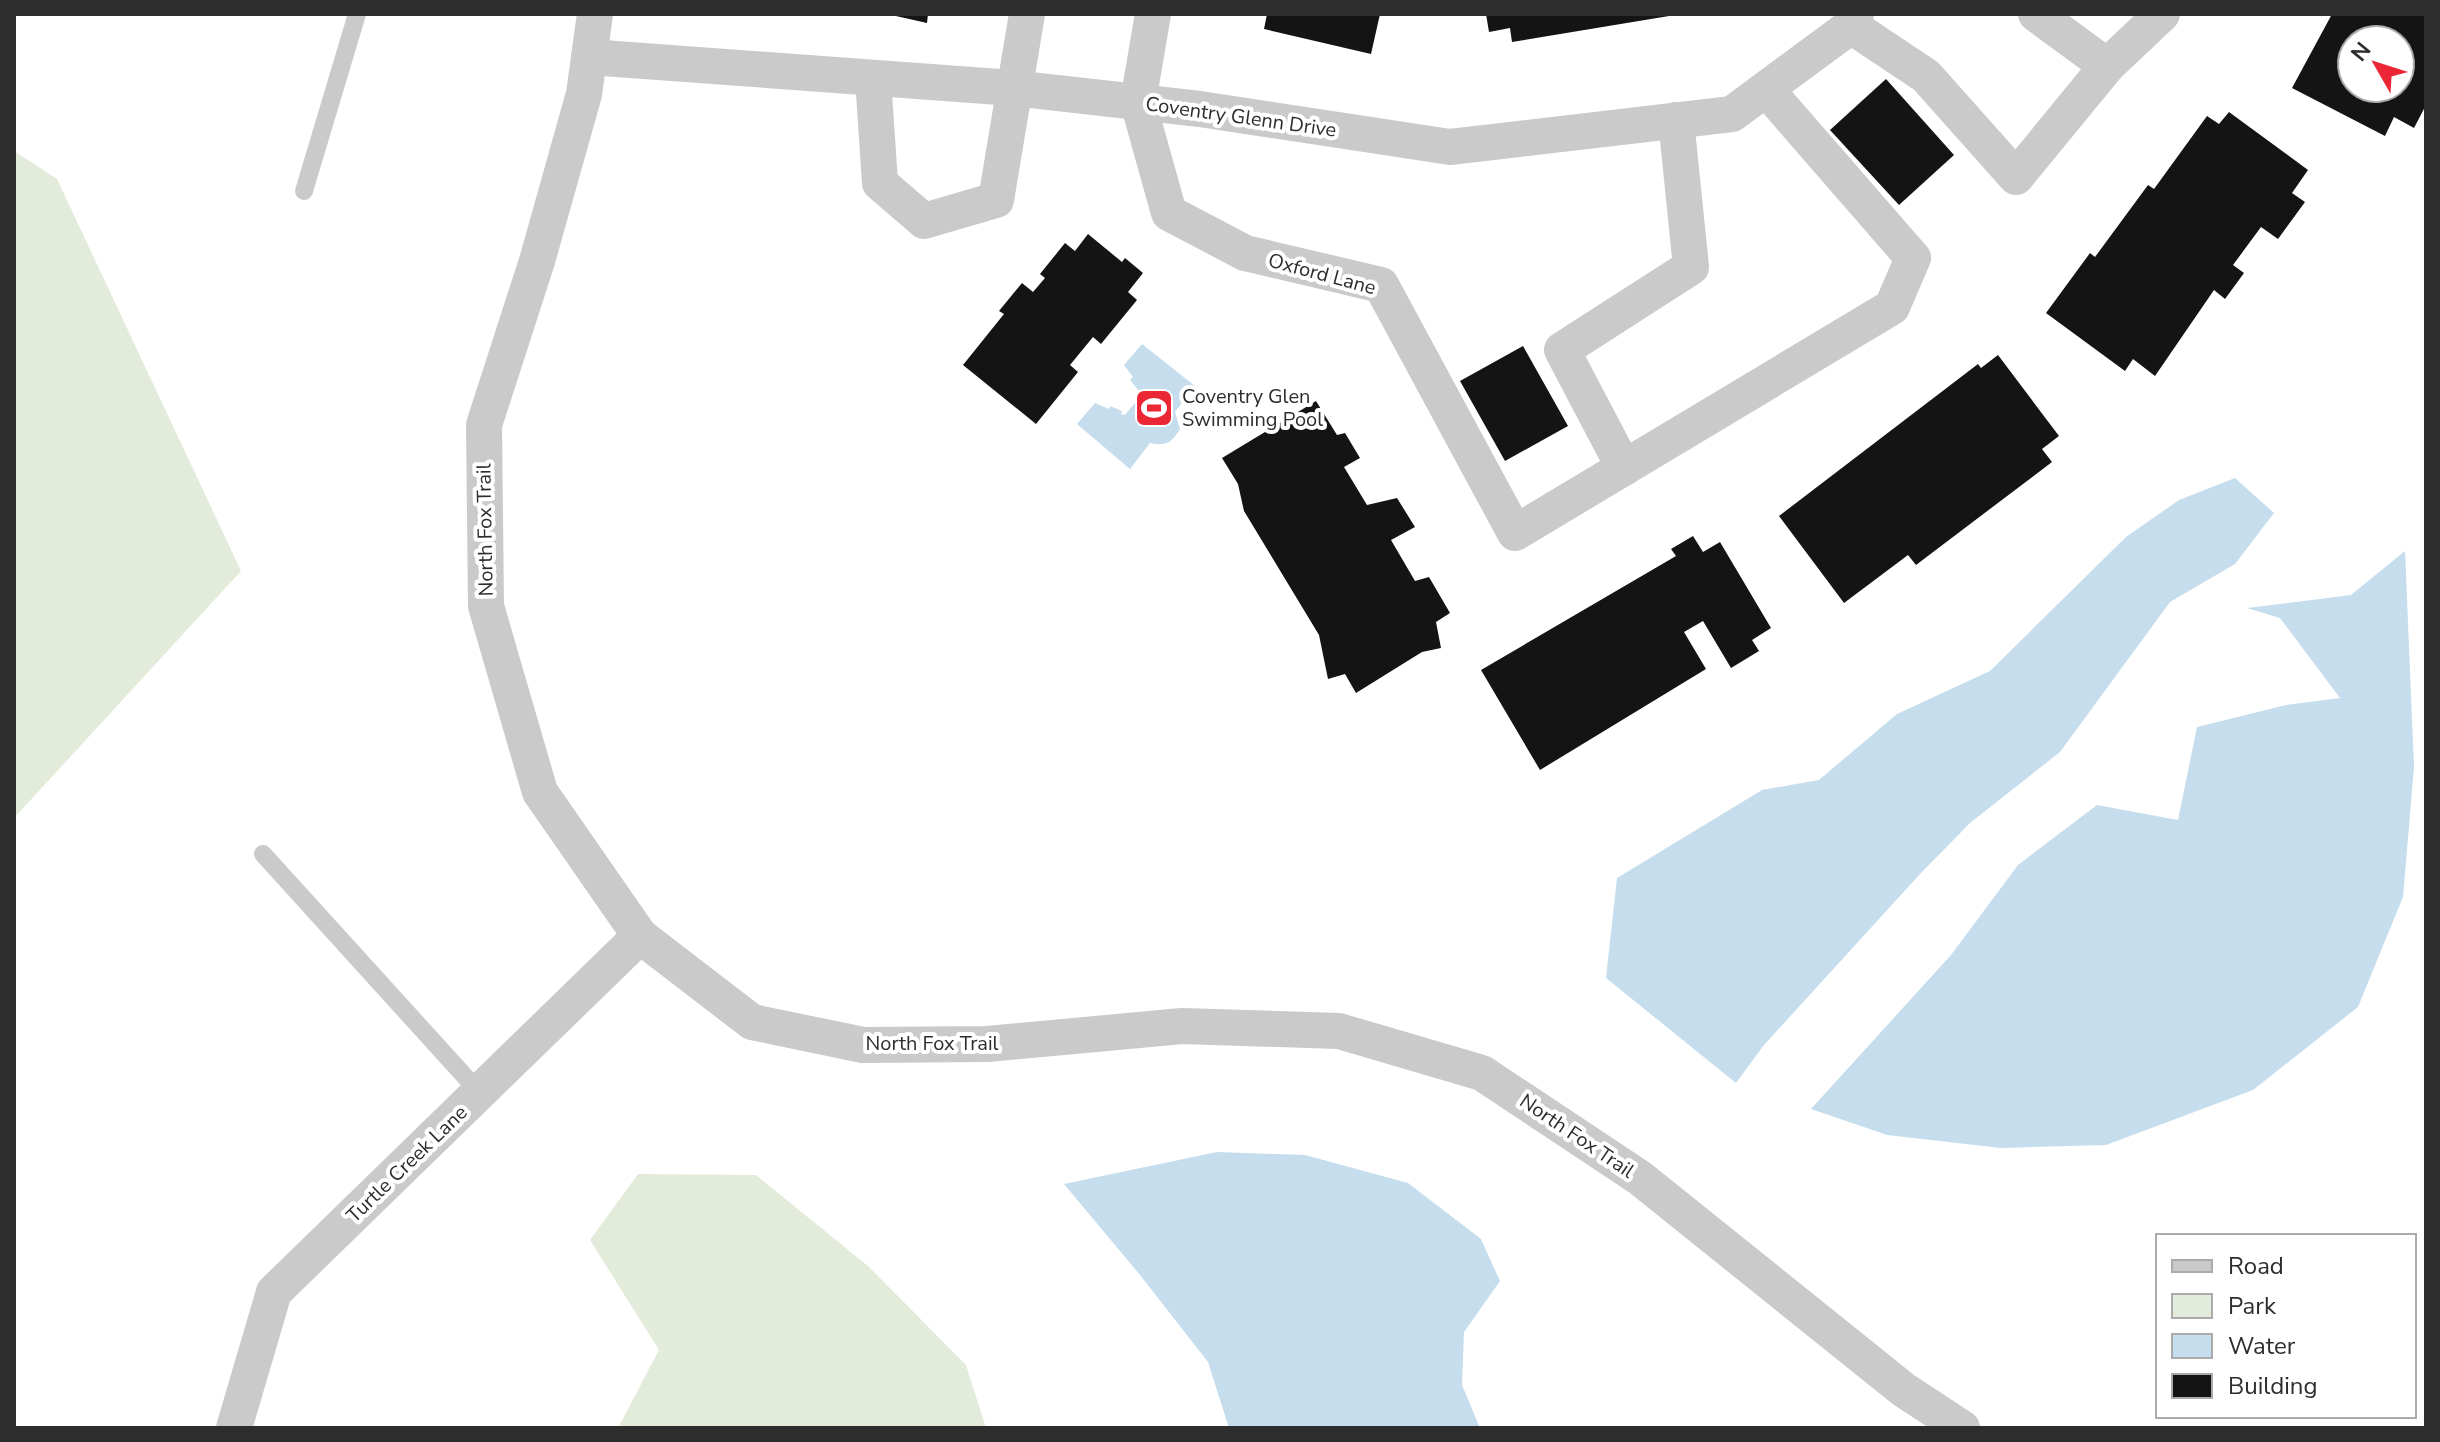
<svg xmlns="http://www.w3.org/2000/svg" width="2440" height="1442" viewBox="0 0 2440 1442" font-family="'Nunito Sans',sans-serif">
	<rect width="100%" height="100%" fill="#fff"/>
	<!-- green -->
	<g fill="#e3ebda">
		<polygon points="14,151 57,179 241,571 14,818"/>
		<polygon points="638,1174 756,1175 868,1266 966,1365 986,1428 618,1428 659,1350 590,1240"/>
	</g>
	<!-- water -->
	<g fill="#c5ddec">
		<path d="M1142 344 1195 386 1175 412 1180 429C1172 442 1166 447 1150 443L1130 469 1077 424 1095 403 1109 409 1110 406 1122 411 1121 414 1125 415 1144 392 1141 389 1139 391 1130 380 1133 377 1124 365Z"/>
		<polygon points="2235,478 2274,513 2235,564 2170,602 2060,752 1970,823 1920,874 1764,1045 1736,1083 1606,978 1617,878 1762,790 1819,780 1897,714 1990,671 2126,537 2179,500"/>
		<polygon points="2405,551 2414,767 2403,897 2358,1007 2253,1090 2106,1145 2001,1148 1887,1135 1811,1109 1951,955 2018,865 2097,805 2178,820 2197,727 2286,705 2340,698 2280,618 2247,608 2351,595"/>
		<polygon points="1217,1152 1305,1155 1408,1183 1481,1239 1500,1281 1464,1332 1462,1385 1480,1428 1229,1428 1208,1362 1140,1275 1064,1184"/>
	</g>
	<!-- building -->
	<g fill="#141414" fill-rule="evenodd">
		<polygon points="887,14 928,14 927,23"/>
		<polygon points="1267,14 1380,14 1371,54 1264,29"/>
		<polygon points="1486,14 1669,14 1669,16 1512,42 1510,28 1489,32"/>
		<path d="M2332 14H2426V105L2414 128 2394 117 2385 136 2292 88ZM2352 40H2400V88H2352Z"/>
		<polygon points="1886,79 1954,155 1899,205 1830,130"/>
		<polygon points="2229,112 2308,170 2292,193 2305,202 2278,239 2261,227 2233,265 2244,273 2225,299 2214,290 2155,376 2133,359 2125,371 2046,313 2090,253 2095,257 2148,185 2154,189 2207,116 2219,124"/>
		<polygon points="1088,234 1122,262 1125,258 1143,273 1128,292 1137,300 1101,344 1093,337 1070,365 1078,372 1036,424 963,365 1004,314 999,311 1022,283 1033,292 1045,278 1040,274 1065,243 1075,251"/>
		<polygon points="1523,346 1568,426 1505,461 1460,381"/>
		<polygon points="1998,355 2059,436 2042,449 2052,462 1916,565 1908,555 1844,603 1779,516 1978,364 1981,368"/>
		<polygon points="1316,401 1337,435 1345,433 1360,458 1344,467 1367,505 1397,498 1415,527 1391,540 1415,581 1429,577 1450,613 1436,622 1441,648 1422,652 1356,693 1345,674 1328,679 1319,635 1244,511 1238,484 1222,458"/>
		<polygon points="1693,536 1703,552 1720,542 1771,628 1752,640 1759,651 1731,668 1703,621 1684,632 1706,669 1540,770 1481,670 1676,556 1671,549"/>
	</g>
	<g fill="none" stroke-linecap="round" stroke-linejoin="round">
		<!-- lane -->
		<g stroke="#cacaca" stroke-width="18">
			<polyline points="304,191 357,14"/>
			<polyline points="263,854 480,1093"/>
		</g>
		<!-- street -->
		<g stroke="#cacaca" stroke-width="36">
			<polyline points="595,14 584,94 537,261 484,425 486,606 540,792 640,936 752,1022 863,1045 987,1044 1182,1026 1339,1031 1482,1073 1640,1178 1904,1390 1962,1428"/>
			<polyline points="1153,14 1138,102 1169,213 1245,253 1381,285 1515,533 1892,307 1913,258 1766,89"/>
			<polyline points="2036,14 2107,66"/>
			<polyline points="1851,26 1926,76 2016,177 2107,66 2162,14"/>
			<polyline points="589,57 1013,88 1200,109 1450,147 1732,114 1851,26 1856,14"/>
			<polyline points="873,78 880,183 924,221 996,200 1027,14"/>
			<polyline points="1624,468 1562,350 1691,267 1676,120"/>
			<polyline points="234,1428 274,1292 640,936"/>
		</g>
	</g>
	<!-- icons -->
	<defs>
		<symbol id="stadium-square" viewBox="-11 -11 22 22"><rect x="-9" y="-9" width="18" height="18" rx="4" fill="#ec2735" stroke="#fff"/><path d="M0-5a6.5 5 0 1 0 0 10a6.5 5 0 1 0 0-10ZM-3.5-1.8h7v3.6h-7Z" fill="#fff"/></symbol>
	</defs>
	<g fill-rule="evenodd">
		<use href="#stadium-square" x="1132" y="386" width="44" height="44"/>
	</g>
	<g text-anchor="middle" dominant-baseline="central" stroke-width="8" stroke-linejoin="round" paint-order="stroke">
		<!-- street labels -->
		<g font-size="20" fill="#2d2d2d" stroke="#fff">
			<text transform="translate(1241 117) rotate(8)">Coventry Glenn Drive</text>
			<text transform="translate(1322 274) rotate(15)">Oxford Lane</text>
			<text transform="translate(485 530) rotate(-91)">North Fox Trail</text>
			<text x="932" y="1043">North Fox Trail</text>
			<text transform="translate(1577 1136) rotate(34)">North Fox Trail</text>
			<text transform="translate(407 1164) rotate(-44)">Turtle Creek Lane</text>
		</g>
		<!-- poi labels -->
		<g font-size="20" fill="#2d2d2d" stroke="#fff" text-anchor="start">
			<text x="1182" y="396">Coventry Glen<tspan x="1182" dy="23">Swimming Pool</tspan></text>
		</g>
	</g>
	<!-- border -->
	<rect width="2440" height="1442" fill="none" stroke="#2d2d2d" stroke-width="32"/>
	<!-- legend -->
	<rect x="2156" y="1234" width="260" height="184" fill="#ffffff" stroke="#ababab" stroke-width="2"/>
	<rect x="2172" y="1260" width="40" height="12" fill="#cacaca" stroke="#ababab" stroke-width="2"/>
	<text x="2228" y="1274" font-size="24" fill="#2d2d2d">Road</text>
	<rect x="2172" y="1294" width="40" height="24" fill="#e3ebda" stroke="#ababab" stroke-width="2"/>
	<text x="2228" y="1314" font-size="24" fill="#2d2d2d">Park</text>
	<rect x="2172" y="1334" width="40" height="24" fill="#c5ddec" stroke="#ababab" stroke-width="2"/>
	<text x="2228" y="1354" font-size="24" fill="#2d2d2d">Water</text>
	<rect x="2172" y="1374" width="40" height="24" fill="#141414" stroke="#ababab" stroke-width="2"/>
	<text x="2228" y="1394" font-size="24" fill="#2d2d2d">Building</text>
	<!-- north arrow -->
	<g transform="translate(2376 64) rotate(309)"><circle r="38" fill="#ffffff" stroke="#ababab" stroke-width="2"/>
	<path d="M0-6L14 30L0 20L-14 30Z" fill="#ec2735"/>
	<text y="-12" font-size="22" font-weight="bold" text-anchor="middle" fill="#2d2d2d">N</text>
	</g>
</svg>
